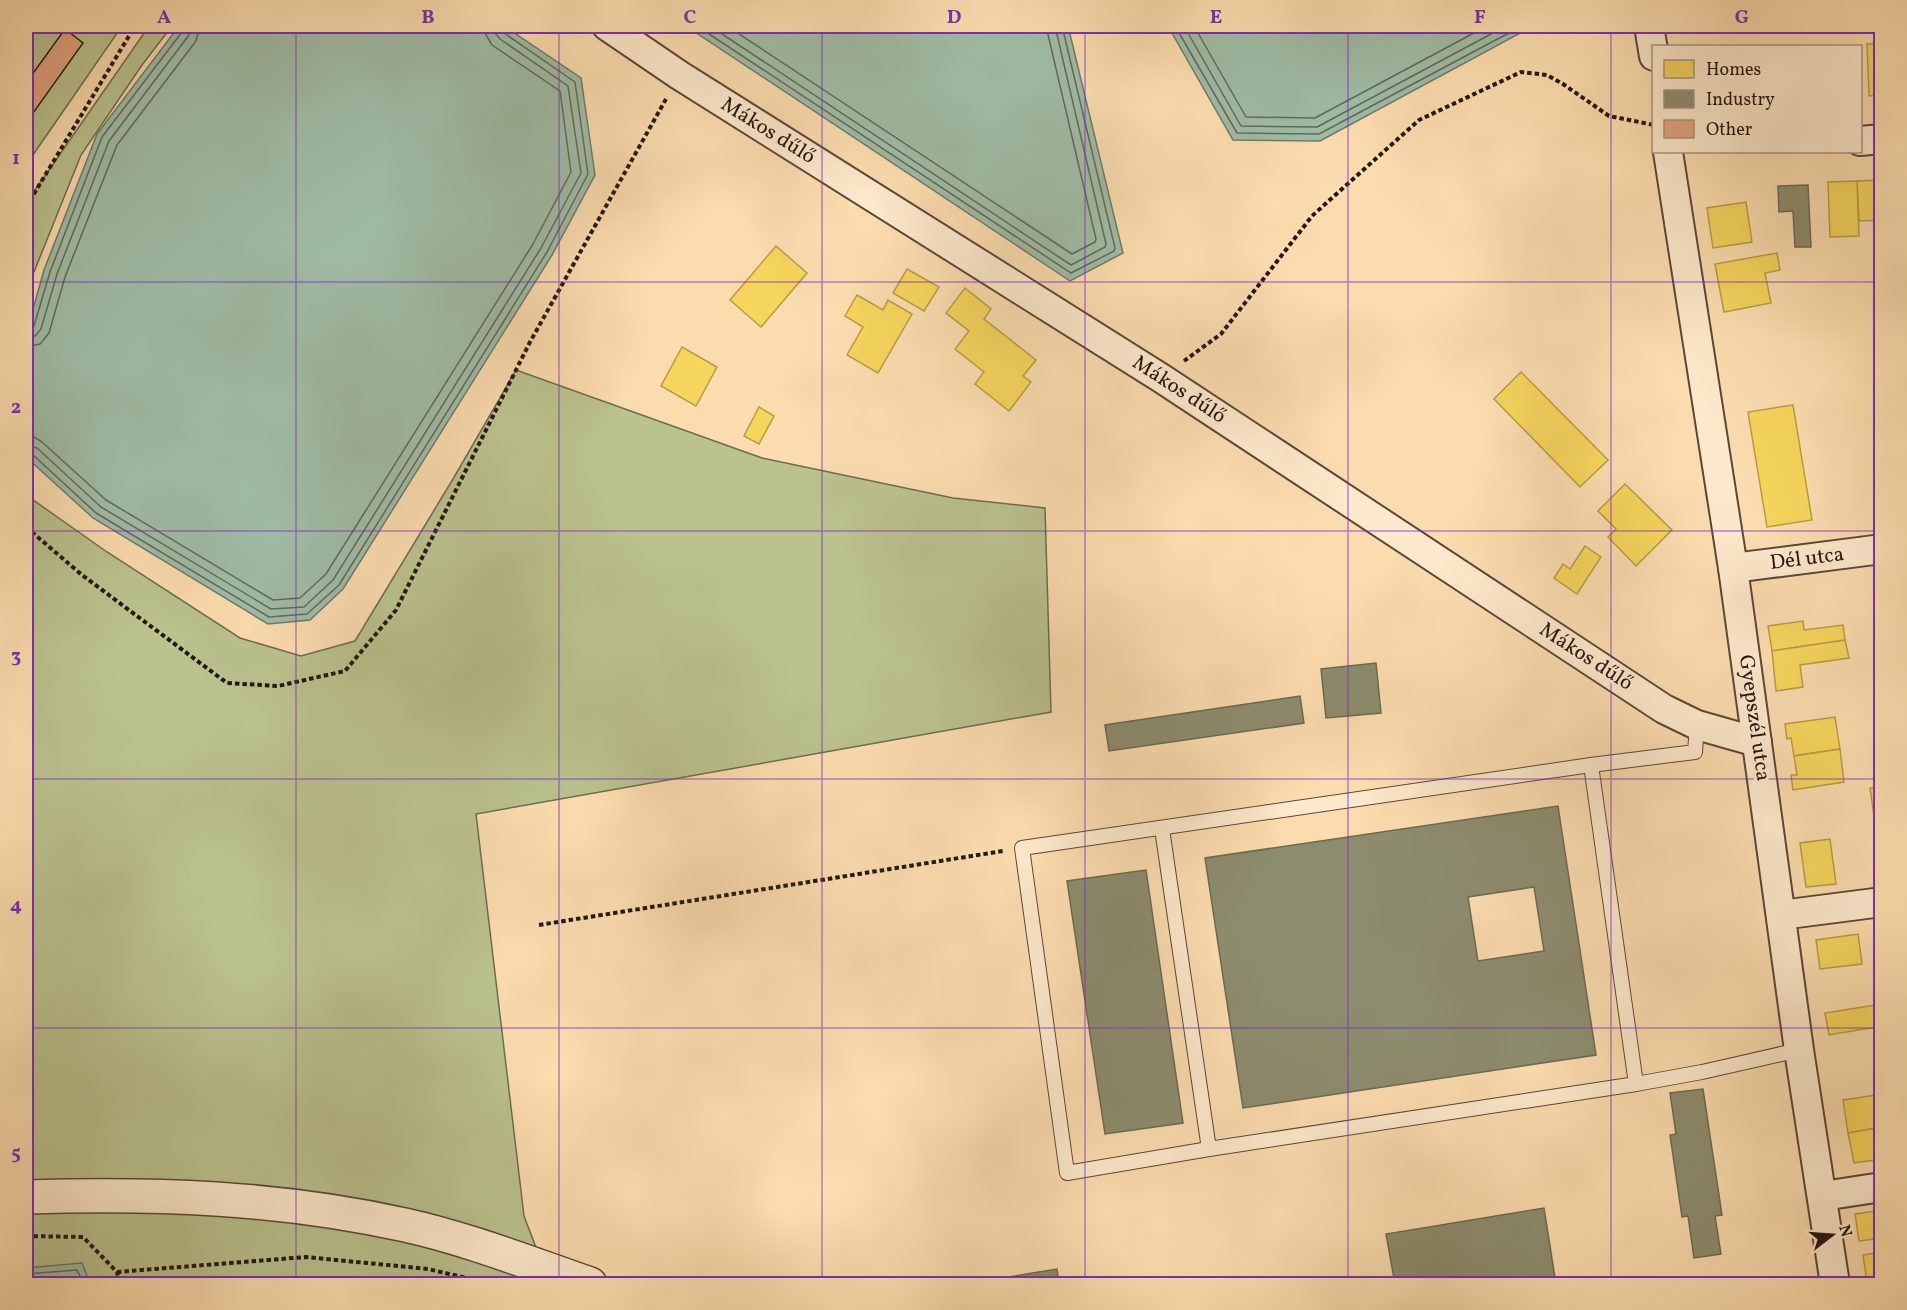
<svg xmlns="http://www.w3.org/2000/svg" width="1907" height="1310" viewBox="0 0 1907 1310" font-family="Vollkorn,serif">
	<rect width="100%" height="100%" fill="#fbdcae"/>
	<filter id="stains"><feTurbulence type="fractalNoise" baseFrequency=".00333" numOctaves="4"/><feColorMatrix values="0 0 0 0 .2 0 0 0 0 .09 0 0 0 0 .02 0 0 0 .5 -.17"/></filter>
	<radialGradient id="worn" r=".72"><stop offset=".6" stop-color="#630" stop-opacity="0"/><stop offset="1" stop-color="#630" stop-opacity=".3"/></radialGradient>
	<!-- green -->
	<g fill="#bac28e" stroke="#6e6c50" stroke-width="1.5">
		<polygon points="26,26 122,26 26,165"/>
		<polygon points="149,26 172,26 142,65 81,155 34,272 26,271 26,203"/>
		<polygon points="516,370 762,458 953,498 1045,508 1051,712 476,814 524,1216 550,1284 26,1284 26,495 107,552 240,638 301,656 355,641 453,479"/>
	</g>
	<!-- water -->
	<g fill="#9fbca6" stroke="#6d7a6a" stroke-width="1.5">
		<polygon points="179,26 504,26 581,78 595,175 552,255 343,589 310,620 268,624 93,518 26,457 26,334 44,270 97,134"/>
		<polygon points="686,26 1068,26 1123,253 1070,281"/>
		<polygon points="1168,26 1528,26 1526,30 1320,141 1233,140"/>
		<polygon points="82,1263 90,1284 26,1284 26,1268"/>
	</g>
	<!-- homes -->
	<g fill="#f6d55c" stroke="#b79c46" stroke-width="1.5">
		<polygon points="1882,43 1882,95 1869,96 1867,44"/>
		<polygon points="1882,180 1882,220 1859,221 1857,181"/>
		<polygon points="1857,181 1859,236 1830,237 1828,182"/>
		<polygon points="1746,202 1752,242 1713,248 1707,208"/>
		<polygon points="776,246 807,273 761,327 730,300"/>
		<polygon points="1777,253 1780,270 1765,273 1771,303 1724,312 1715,264"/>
		<polygon points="907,269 939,287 924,311 893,293"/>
		<polygon points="965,288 991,309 984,319 1036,360 1023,376 1031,382 1009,411 975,384 984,372 955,349 969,331 946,313"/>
		<polygon points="857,295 883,310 888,300 912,314 878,373 847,355 863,327 845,316"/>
		<polygon points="682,347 717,367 696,406 661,386"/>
		<polygon points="1521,372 1608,460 1580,487 1494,399"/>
		<polygon points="1793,405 1812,520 1767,527 1748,412"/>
		<polygon points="759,407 774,416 759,444 744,436"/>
		<polygon points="1625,484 1672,530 1636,566 1608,537 1616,529 1598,511"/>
		<polygon points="1585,546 1601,557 1577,594 1554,578 1563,564 1570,569"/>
		<polygon points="1803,621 1804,630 1843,625 1845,640 1772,651 1768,626"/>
		<polygon points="1845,640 1849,658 1800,665 1803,687 1776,691 1772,651"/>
		<polygon points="1835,717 1840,749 1794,756 1791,738 1787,739 1785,724"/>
		<polygon points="1840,749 1844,782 1793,790 1791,775 1797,775 1794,756"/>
		<polygon points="1882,786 1882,871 1870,788"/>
		<polygon points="1830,839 1836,884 1806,887 1800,843"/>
		<polygon points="1858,934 1862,964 1820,969 1816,940"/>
		<polygon points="1882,1004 1882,1026 1829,1035 1825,1013"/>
		<polygon points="1882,1094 1882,1127 1848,1133 1843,1100"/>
		<polygon points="1882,1127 1882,1159 1854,1163 1848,1133"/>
		<polygon points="1882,1210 1882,1238 1859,1241 1855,1214"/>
		<polygon points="1882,1252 1882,1280 1867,1282 1863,1255"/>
	</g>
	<!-- industry -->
	<g fill="#8c8c6e" stroke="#6c6952" stroke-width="1.5" fill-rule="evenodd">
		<polygon points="1808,185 1811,247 1795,247 1793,211 1779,212 1778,186"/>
		<polygon points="1376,663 1381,713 1326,718 1321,669"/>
		<polygon points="1300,696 1304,723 1109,751 1105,725"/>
		<path d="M1558 806 1596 1055 1243 1108 1205 858ZM1534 887 1544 951 1478 961 1468 897Z"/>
		<polygon points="1146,870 1183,1123 1105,1134 1067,881"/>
		<polygon points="1703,1089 1722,1215 1715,1216 1721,1254 1694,1258 1688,1216 1682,1217 1670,1135 1676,1134 1670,1093"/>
		<polygon points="1544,1208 1556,1284 1395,1284 1386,1234"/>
		<polygon points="1057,1269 1059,1284 966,1284"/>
	</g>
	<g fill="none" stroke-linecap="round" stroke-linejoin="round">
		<!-- shore -->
		<g stroke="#616a5c" stroke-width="1.5">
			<polyline points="697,26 1071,273 1114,251 1115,248 1062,26"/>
			<polyline points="710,26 1071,265 1105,247 1106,244 1055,26"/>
			<polyline points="727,26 1072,254 1095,242 1096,239 1046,26"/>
			<polyline points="1175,26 1237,133 1319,134 1522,26"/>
			<polyline points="1184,26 1241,126 1317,127 1506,26"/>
			<polyline points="1194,26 1246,117 1315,118 1487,26"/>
			<polyline points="26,331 31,330 34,326 50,272 102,137 182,32 184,26"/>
			<polyline points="26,338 35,336 41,329 57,274 109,141 189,35 191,26"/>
			<polyline points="26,347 40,344 49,333 65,277 117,145 196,41 200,26"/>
			<polyline points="26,436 34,437 42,442 106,500 273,600 300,598 326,574 533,244 571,172 560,91 492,45 486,35 485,26"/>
			<polyline points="26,445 37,448 101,507 271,609 304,607 333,580 541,248 581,173 568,86 500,39 495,33 494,26"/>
			<polyline points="26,453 32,454 96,513 269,617 307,614 339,585 547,252 588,174 575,82 504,33 501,26"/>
			<polyline points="26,1274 77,1270 84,1284"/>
		</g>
	</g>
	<!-- building -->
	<polygon fill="#e1a37d" stroke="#231711" stroke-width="1.5" points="65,29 83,43 26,123 26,83"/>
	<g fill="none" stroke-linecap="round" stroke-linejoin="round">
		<defs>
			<g id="service">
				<polyline points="1697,725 1695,752 1591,765 1022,848 1067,1173 1209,1149 1636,1084 1702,1072 1799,1050"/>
				<polyline points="1591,765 1636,1084"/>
				<polyline points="1162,829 1209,1149"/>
			</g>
			<g id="minor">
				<polyline points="607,26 679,75 1161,378 1664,709 1697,725 1757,742"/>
				<polyline points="1649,26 1654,56"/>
				<polyline points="1860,141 1882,139"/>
				<polyline points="1668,152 1733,568 1799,1050 1835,1284"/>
				<polyline points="1733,568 1882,549"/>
				<polyline points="1781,915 1882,902"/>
				<polyline points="1823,1196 1882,1187"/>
			</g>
			<path id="tertiary" d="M26 1197C154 1193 278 1197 405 1225 468 1239 529 1263 590 1284"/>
		</defs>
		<!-- service casing -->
		<use href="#service" stroke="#594838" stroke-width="16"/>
		<!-- minor casing -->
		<use href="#minor" stroke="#594838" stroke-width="32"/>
		<!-- tertiary casing -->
		<use href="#tertiary" stroke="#594838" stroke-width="36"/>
		<!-- path -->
		<g stroke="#231711" stroke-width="4" stroke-dasharray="4.5 3" stroke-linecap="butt">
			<polyline points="26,207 135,26"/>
			<polyline points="1184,361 1221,334 1312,216 1419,120 1521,72 1547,75 1563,84 1609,116 1654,125"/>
			<polyline points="26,527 82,575 227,683 278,686 345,671 396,610 530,342 666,99"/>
			<polyline points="539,925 1003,851"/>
			<polyline points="26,1236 83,1237 117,1272 120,1284"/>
			<polyline points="117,1272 306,1257 428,1269 492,1284"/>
		</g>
		<!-- service -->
		<use href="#service" stroke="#fce8ca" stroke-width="14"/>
		<!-- minor -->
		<use href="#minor" stroke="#fce8ca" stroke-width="28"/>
		<!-- tertiary -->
		<use href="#tertiary" stroke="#fce8ca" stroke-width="33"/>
	</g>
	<!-- grid -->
	<path fill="none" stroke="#7b2cbf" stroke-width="1.5" stroke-opacity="0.55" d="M296 26V1284M559 26V1284M822 26V1284M1085 26V1284M1348 26V1284M1611 26V1284M26 282H1882M26 531H1882M26 779H1882M26 1028H1882"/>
	<g text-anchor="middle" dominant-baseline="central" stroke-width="6" stroke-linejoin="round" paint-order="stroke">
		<!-- street labels -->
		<g font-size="21" fill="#231711" stroke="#fce8ca">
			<text transform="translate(768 131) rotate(32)">Mákos dűlő</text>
			<text transform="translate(1179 390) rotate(33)">Mákos dűlő</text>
			<text transform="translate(1807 559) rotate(-7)">Dél utca</text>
			<text transform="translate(1586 657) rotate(33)">Mákos dűlő</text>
			<text transform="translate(1754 718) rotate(82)">Gyepszél utca</text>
		</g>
	</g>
	<!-- margin -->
	<rect width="1907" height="1310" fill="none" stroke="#fbdcae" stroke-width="66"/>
	<!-- legend -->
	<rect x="1652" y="45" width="210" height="108" fill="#fce8ca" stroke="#a59480" stroke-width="1.5"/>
	<rect x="1664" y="60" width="30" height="18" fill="#f6d55c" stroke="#a59480" stroke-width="1.5"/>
	<text x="1706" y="75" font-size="18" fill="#231711">Homes</text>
	<rect x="1664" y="90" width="30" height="18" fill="#8c8c6e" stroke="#a59480" stroke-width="1.5"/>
	<text x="1706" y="105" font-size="18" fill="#231711">Industry</text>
	<rect x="1664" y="120" width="30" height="18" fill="#e1a37d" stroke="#a59480" stroke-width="1.5"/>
	<text x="1706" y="135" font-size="18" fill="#231711">Other</text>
	<!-- north arrow -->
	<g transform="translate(1832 1235) rotate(73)" stroke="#fce8ca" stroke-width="4.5" paint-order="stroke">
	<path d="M0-4.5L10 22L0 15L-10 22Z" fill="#231711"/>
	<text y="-9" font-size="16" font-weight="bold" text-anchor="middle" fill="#231711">N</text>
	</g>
	<rect x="33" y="33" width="1841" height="1244" fill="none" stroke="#7b2cbf" stroke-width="2"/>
	<g font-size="20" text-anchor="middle" font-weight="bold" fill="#7b2cbf">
		<text x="164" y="23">A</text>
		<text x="428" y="23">B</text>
		<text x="690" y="23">C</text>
		<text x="954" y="23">D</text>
		<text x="1216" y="23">E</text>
		<text x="1480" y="23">F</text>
		<text x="1742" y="23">G</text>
		<text x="16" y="164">1</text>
		<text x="16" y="413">2</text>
		<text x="16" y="662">3</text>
		<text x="16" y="911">4</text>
		<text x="16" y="1159">5</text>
	</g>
	<rect width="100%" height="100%" filter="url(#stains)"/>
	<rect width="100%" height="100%" fill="url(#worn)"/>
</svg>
